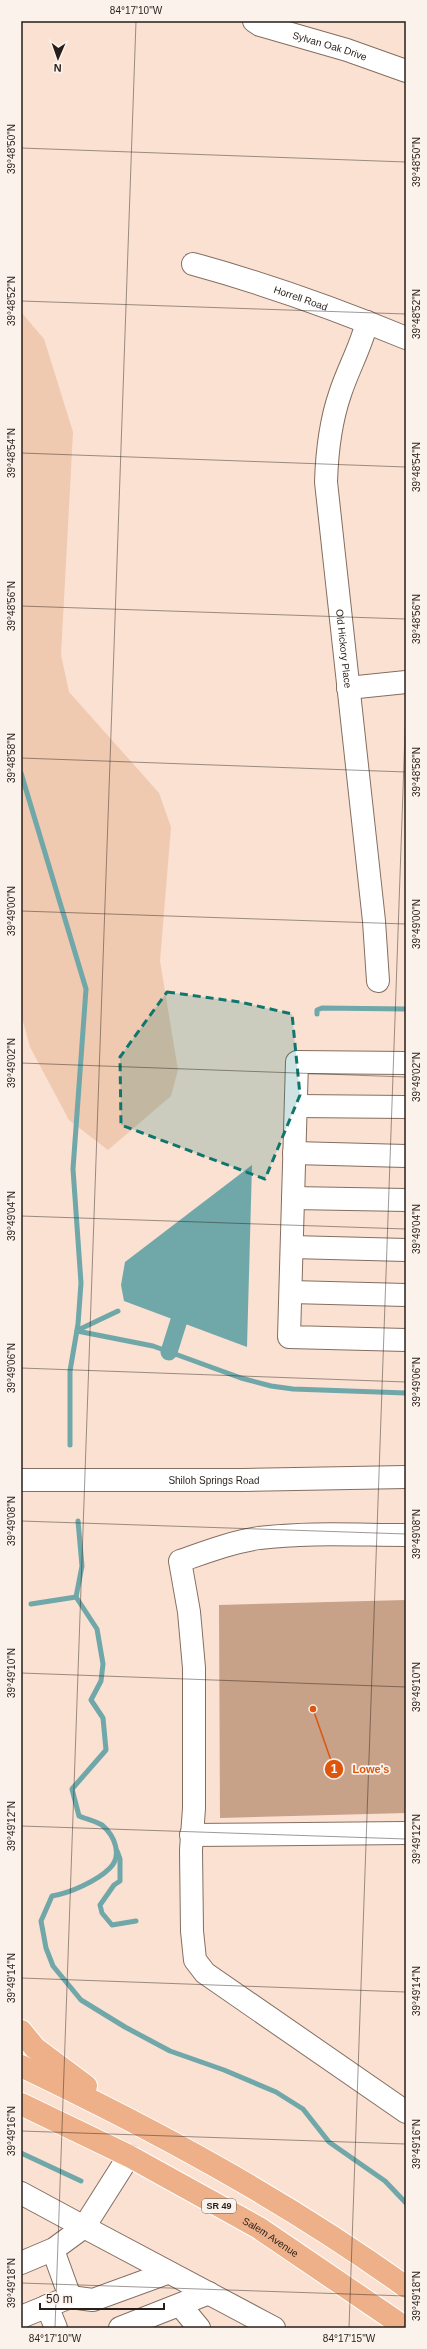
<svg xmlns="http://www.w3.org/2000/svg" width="427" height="2349" viewBox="0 0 427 2349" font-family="Arial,sans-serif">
	<rect width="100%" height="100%" fill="#fae1d2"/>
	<!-- green -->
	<polygon fill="#efc9b0" points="21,312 44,339 73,432 61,655 69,692 159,793 171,827 160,961 178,1070 171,1096 108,1150 69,1120 30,1047 21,1014"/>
	<!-- water -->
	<polygon fill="#70a7a9" points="252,1165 247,1347 124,1301 121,1285 125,1262"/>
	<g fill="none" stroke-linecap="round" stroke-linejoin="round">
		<!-- stream -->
		<g stroke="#70a7a9" stroke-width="5">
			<polyline points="21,773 86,989 73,1169 81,1283 78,1324 70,1371 70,1445"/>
			<polyline points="317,1014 317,1010 322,1008 406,1009"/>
			<polyline points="78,1330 118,1311"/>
			<polyline points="77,1331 153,1346 241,1378 271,1386 293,1389 406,1393"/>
			<path d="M78 1521 82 1566 76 1597 97 1629 103 1664 101 1681 91 1700 103 1718 106 1750 72 1789 79 1816C86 1819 95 1821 102 1825 114 1835 123 1855 110 1868 97 1881 70 1893 52 1896L41 1921 46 1948 53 1966 81 2000 125 2027 170 2051 224 2070 276 2092 303 2109 329 2142 385 2181 406 2203"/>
			<polyline points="31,1604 76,1597"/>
			<polyline points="117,1851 120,1859 120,1881 114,1885 100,1905 102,1913 112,1925 136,1921"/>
			<polyline points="21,2153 81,2181"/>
		</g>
		<!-- canal -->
		<polyline stroke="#70a7a9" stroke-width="17" points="169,1352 181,1314"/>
	</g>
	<!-- building -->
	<polygon fill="#c7a188" points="406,1600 406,1813 220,1818 219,1605"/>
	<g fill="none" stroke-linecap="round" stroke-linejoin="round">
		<defs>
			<g id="minor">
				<path id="s1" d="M254 21 260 25 347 50 406 71"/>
				<path id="s2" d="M193 264C266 284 336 309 406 338"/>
				<path id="s3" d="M367 322C361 347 348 369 340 394 330 423 327 451 326 482L374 921 378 981"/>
				<polyline points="348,688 406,682"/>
				<polyline points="406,1063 297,1062 289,1337 406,1340"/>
				<polyline points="296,1106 406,1107"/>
				<polyline points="294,1153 406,1156"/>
				<polyline points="293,1198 406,1200"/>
				<polyline points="292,1247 406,1250"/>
				<polyline points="291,1292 406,1295"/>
				<path id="s4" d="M21 1480H242L406 1477"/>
				<path d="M406 1535C357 1535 308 1532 259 1538 232 1542 206 1552 180 1561L189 1612 194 1668V1808L191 1850 192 1931 195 1960 205 1973 406 2112"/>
				<polyline points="191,1835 406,1833"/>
				<polyline points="21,2193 84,2227 129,2156"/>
				<polyline points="53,2250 70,2297"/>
				<polyline points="21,2263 54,2249 84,2227 274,2328"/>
				<polyline points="180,2305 199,2328"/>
				<polyline points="47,2306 56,2328"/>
				<polyline points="21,2317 70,2297 93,2300 167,2273"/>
				<polyline points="120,2328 209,2293"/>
			</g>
			<g id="highway">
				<polyline points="21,2031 35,2048 86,2086"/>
				<path d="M21 2066C155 2130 285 2200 406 2287"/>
				<path id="s5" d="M21 2104 129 2156 259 2228 406 2328"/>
			</g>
		</defs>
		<!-- minor casing -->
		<use href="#minor" stroke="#846e61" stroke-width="24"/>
		<!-- highway casing -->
		<use href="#highway" stroke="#fff" stroke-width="24"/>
		<!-- minor -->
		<use href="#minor" stroke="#fff" stroke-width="22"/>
		<!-- highway -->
		<use href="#highway" stroke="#eeb088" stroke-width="22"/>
	</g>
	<!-- marked area -->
	<path fill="#0f766e" fill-opacity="0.2" stroke="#0f766e" stroke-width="3" stroke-dasharray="8 5" stroke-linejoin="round" d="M167 992 240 1002 292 1014 300 1095 265 1179 121 1125 120 1057Z"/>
	<!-- ticks -->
	<path fill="none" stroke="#271e19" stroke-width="1" stroke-opacity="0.45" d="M21 148 406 162M21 301 406 314M21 453 406 467M21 606 406 619M21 758 406 772M21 911 406 924M21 1063 406 1077M21 1216 406 1229M21 1368 406 1382M21 1521 406 1534M21 1673 406 1687M21 1826 406 1839M21 1978 406 1992M21 2131 406 2144M21 2283 406 2296M55 2328 136 21M349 2328 406 705"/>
	<g text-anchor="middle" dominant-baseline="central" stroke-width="3.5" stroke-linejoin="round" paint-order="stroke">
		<!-- shield labels -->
		<rect fill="#fcf2ec" stroke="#675e58" stroke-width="1" x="202" y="2199" width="34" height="14" rx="3"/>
		<g font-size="9" font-weight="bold" fill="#271e19">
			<text x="219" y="2206">SR 49</text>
		</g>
		<!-- street labels -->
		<g font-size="10" fill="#271e19" stroke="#fcf2ec">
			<text stroke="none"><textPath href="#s1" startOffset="80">Sylvan Oak Drive</textPath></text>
			<text stroke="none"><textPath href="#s2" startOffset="113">Horrell Road</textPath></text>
			<text stroke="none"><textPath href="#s3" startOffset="334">Old Hickory Place</textPath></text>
			<text stroke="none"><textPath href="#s4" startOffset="193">Shiloh Springs Road</textPath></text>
			<text stroke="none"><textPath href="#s5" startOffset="283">Salem Avenue</textPath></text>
		</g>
	</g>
	<!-- callouts -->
	<path fill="none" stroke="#de560d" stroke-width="1.5" d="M313 1709L334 1769"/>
	<g fill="#de560d" stroke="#fcf2ec" stroke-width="1.5">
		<circle cx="313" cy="1709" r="4"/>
		<circle cx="334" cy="1769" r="10"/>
	</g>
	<g font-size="12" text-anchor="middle" font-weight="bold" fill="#fff">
		<text x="334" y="1773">1</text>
	</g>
	<g font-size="11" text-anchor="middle" font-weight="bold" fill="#de560d" stroke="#fcf2ec" stroke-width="3.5" stroke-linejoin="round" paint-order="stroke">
		<text x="371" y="1773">Lowe's</text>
	</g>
	<!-- border -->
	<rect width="427" height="2349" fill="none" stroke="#fcf2ec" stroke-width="44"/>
	<!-- north arrow -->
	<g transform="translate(58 58) rotate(182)" stroke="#fcf2ec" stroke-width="3" paint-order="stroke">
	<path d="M0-3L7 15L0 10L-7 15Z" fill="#271e19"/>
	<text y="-6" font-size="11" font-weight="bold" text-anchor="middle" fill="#271e19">N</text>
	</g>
	<!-- scale -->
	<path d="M40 2303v6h124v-6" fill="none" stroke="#271e19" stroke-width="2"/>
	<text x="46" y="2303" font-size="12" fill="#271e19" stroke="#fcf2ec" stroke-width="3" paint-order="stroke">50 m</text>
	<rect x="22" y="22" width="383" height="2305" fill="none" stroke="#271e19" stroke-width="1.5"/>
	<g font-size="10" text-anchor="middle" fill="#271e19">
		<text x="136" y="14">84°17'10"W</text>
		<text transform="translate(11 149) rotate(-90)" y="4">39°48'50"N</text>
		<text transform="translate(416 162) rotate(-90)" y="4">39°48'50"N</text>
		<text transform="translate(11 301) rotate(-90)" y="4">39°48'52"N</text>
		<text transform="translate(416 314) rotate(-90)" y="4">39°48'52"N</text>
		<text transform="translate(11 453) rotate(-90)" y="4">39°48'54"N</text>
		<text transform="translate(416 467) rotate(-90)" y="4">39°48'54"N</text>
		<text transform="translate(11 606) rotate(-90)" y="4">39°48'56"N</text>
		<text transform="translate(416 619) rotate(-90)" y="4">39°48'56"N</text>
		<text transform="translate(11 758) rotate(-90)" y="4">39°48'58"N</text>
		<text transform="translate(416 772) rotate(-90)" y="4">39°48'58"N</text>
		<text transform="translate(11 911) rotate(-90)" y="4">39°49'00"N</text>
		<text transform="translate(416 924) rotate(-90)" y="4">39°49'00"N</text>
		<text transform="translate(11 1063) rotate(-90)" y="4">39°49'02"N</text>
		<text transform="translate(416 1077) rotate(-90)" y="4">39°49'02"N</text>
		<text transform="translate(11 1216) rotate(-90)" y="4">39°49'04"N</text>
		<text transform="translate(416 1229) rotate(-90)" y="4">39°49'04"N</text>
		<text transform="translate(11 1368) rotate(-90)" y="4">39°49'06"N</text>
		<text transform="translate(416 1382) rotate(-90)" y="4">39°49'06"N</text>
		<text transform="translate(11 1521) rotate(-90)" y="4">39°49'08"N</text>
		<text transform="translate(416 1534) rotate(-90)" y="4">39°49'08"N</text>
		<text transform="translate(11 1673) rotate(-90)" y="4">39°49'10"N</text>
		<text transform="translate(416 1687) rotate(-90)" y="4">39°49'10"N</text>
		<text transform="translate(11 1826) rotate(-90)" y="4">39°49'12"N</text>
		<text transform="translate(416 1839) rotate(-90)" y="4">39°49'12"N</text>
		<text transform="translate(11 1978) rotate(-90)" y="4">39°49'14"N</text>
		<text transform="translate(416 1991) rotate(-90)" y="4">39°49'14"N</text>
		<text transform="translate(11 2131) rotate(-90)" y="4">39°49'16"N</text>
		<text transform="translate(416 2144) rotate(-90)" y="4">39°49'16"N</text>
		<text transform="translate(11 2283) rotate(-90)" y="4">39°49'18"N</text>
		<text transform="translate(416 2296) rotate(-90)" y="4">39°49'18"N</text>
		<text x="55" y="2342">84°17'10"W</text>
		<text x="349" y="2342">84°17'15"W</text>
	</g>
</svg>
